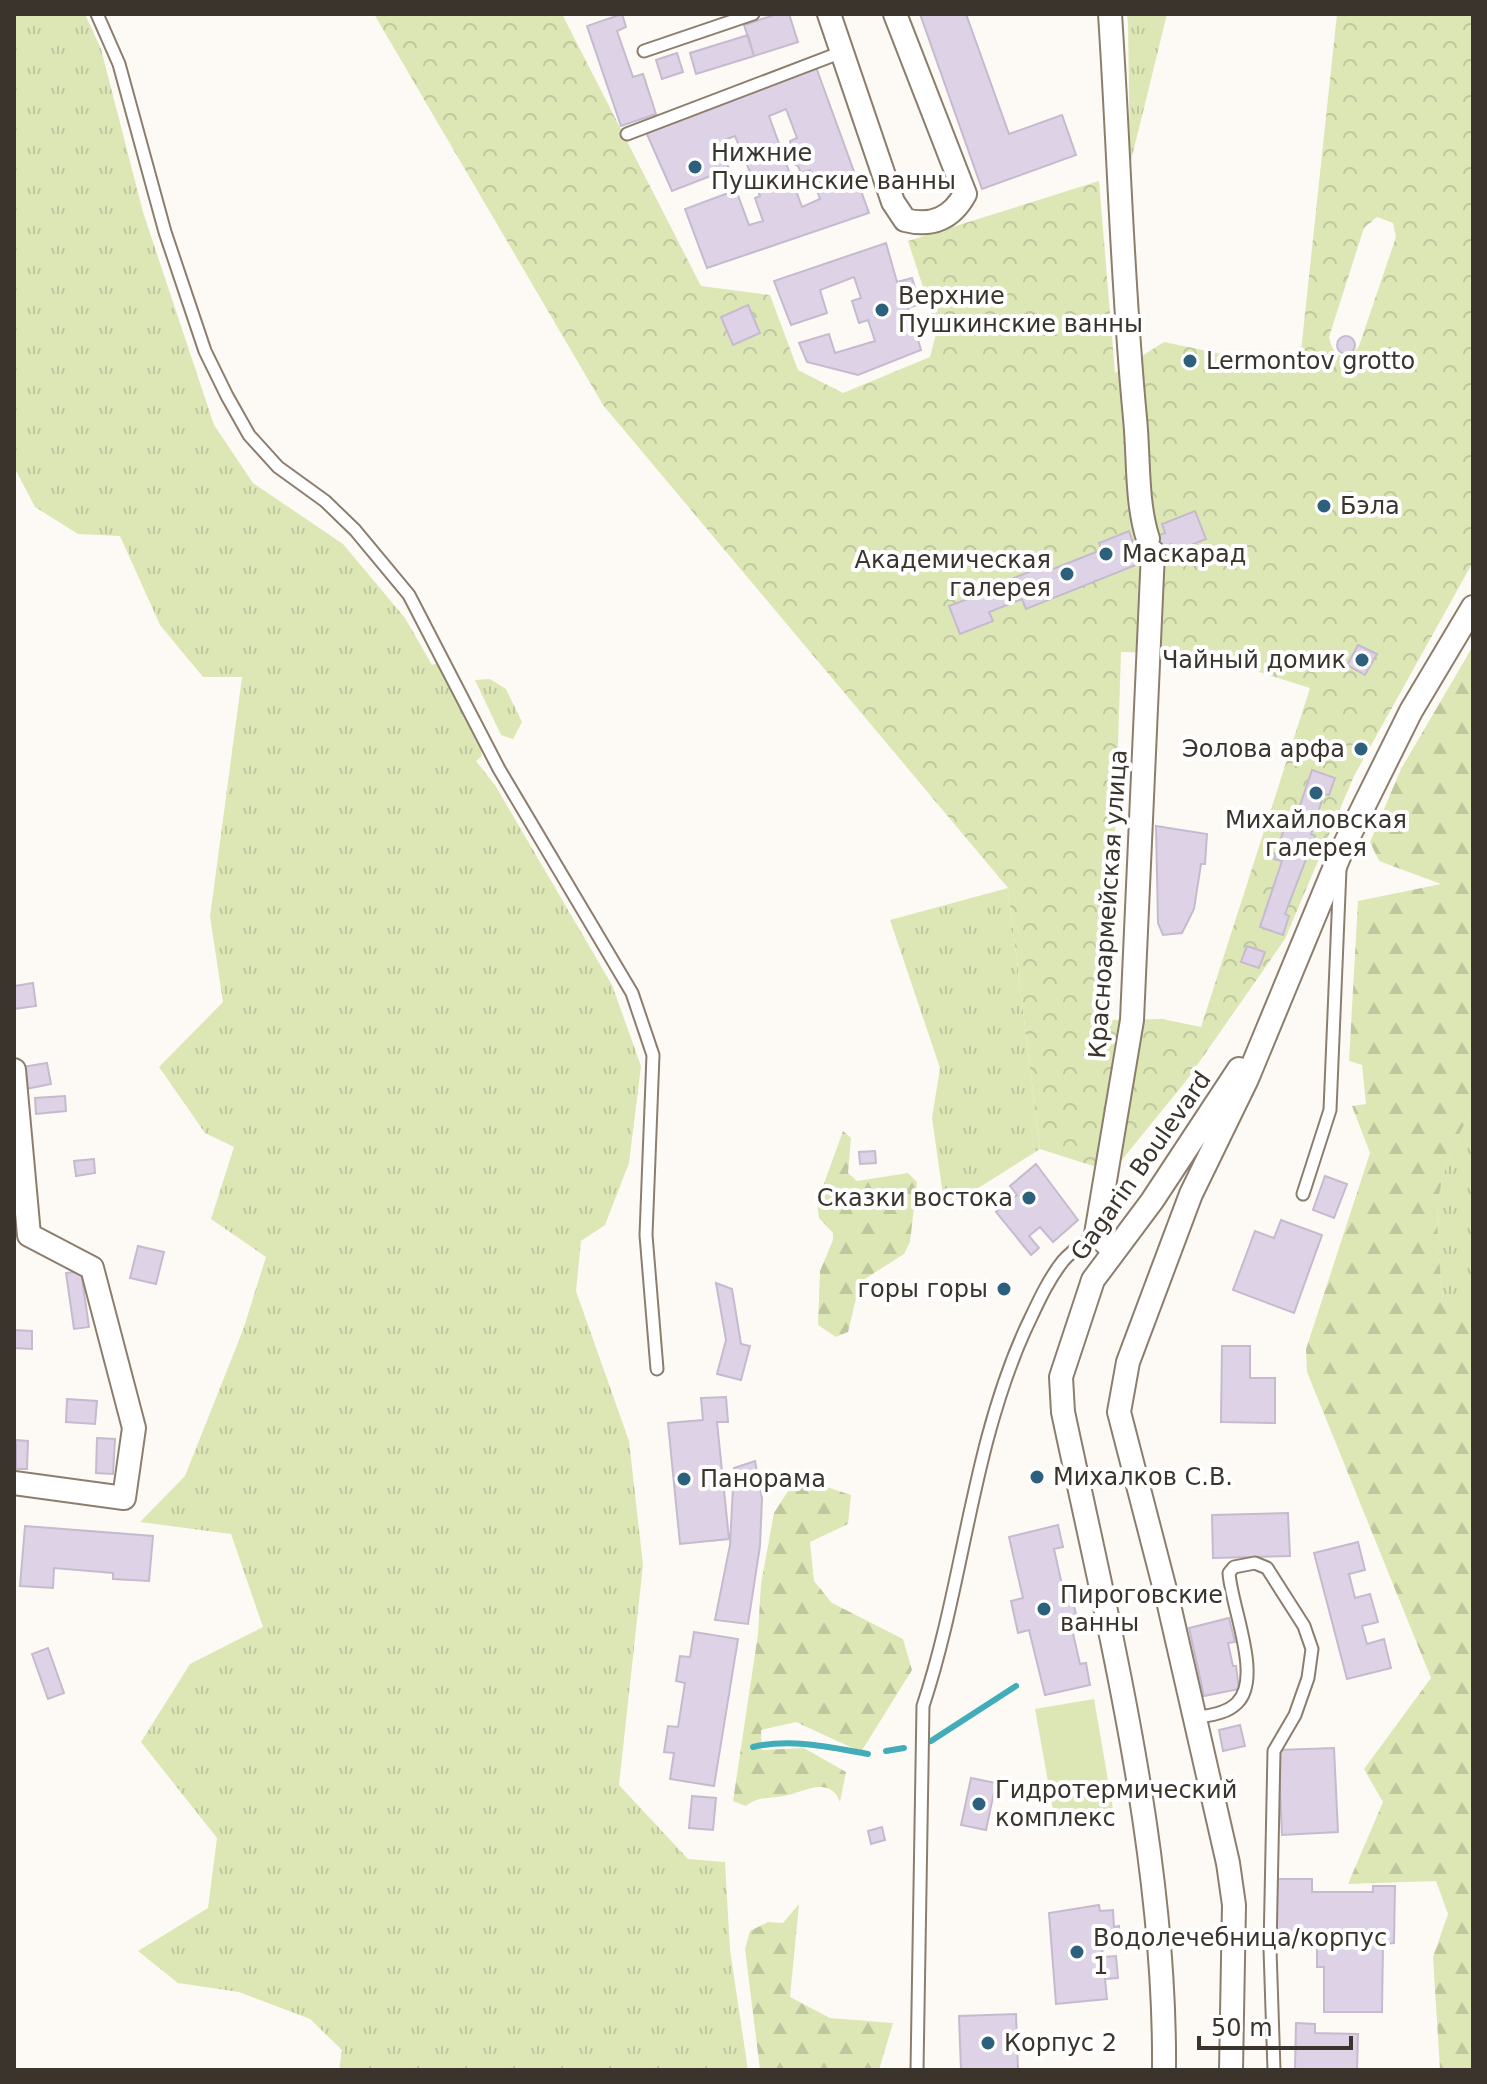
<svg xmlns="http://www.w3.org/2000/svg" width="1487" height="2084" font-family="'DejaVu Sans',sans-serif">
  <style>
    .grass { fill: url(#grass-tufts) }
    .forest { fill: url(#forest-firs) }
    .park { fill: url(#park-crowns); fill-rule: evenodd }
    .garden { fill: #dde7b6 }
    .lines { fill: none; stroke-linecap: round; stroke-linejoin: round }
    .stream { stroke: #42acb9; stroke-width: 6 }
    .building { fill: #ded2e6; stroke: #c6bace; stroke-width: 2; fill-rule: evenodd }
    .service-casing { stroke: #8c7e6d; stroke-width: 15 }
    .minor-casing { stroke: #8c7e6d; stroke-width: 26 }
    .service { stroke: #fff; stroke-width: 11 }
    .minor { stroke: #fff; stroke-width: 22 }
    .poi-dot { fill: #2c607c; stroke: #fff; stroke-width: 3 }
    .labels { text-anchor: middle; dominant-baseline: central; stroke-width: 8; stroke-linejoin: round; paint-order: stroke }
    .poi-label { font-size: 24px; fill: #3a342d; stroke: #fff; text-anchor: start }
    .street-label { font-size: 24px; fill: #3a342d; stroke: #fff }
  </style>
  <defs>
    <pattern id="grass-tufts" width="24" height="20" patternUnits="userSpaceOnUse" patternTransform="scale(2)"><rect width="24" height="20" fill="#dde7b6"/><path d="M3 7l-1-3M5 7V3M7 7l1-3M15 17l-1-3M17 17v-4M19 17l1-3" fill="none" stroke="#bec79d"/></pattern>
    <pattern id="forest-firs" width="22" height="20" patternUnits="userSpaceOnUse" patternTransform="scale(2)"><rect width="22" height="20" fill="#dde7b6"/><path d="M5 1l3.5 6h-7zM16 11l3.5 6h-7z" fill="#bec79d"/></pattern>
    <pattern id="park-crowns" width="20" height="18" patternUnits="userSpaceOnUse" patternTransform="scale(2)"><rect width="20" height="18" fill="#dde7b6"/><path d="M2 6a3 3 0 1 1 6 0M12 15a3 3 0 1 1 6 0" fill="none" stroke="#bec79d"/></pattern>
  </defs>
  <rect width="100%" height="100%" fill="#fdfaf6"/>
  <!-- grass -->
  <path class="grass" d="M14,14H85L101,49L143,212L214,425L253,483L343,544L405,618L432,665L439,663L483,743L481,757L476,761L495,785L612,985L641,1066L629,1163L605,1225L581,1241L576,1291L629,1441L643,1565L619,1785L688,1859L725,1862L730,1950L748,2070H339L342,2050L310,2019L239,1992L178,1983L138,1951L208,1908L217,1838L141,1742L190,1664L263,1627L231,1534L140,1522L185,1476L243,1330L266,1257L211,1219L234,1147L205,1133L159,1067L223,1002L210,917L242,677H203L160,625L120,536L78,534L35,507L14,467Z
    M1127,14H1167L1130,165L1128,24Z
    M490,679L506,689L522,722L513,739L501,735L475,680Z
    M1008,888L1040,1149L945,1209L932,1118L940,1068L890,920Z
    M1473,1109V1295L1443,1302C1436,1217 1427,1186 1473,1109Z"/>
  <!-- forest -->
  <path class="forest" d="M1473,646V1109C1428,1185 1436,1217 1443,1301L1473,1295V2070H1440L1433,1957L1448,1914L1436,1881L1348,1884L1383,1802L1364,1769L1431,1678L1307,1372L1306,1349L1370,1153L1352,1106L1366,1104L1362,1065L1349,1061L1358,901L1441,884L1379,861L1370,842L1401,769Z
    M843,1131L851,1138L848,1173L857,1181L908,1173L917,1182L910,1242L904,1254L860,1282L848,1332L836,1337L818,1325L820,1271L833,1240V1233L819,1218L817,1203Z
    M797,1477L851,1495L848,1524L810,1542L814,1581L832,1603L903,1639L912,1670L861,1752L796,1722L761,1730L762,1750L804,1748L846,1772L840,1802C830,1774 802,1793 783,1796C768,1799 759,1796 746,1806L733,1801L758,1634L761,1584L774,1513Z
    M799,1904L790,1997L830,2018L893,2023L879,2070H760L745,1949L750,1931L768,1922L783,1923Z"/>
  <!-- park -->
  <path class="park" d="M374,14H562L701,286L770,295L798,370L843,393L930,357L937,330L908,241L1099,181L1115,373L1164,342L1299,370L1337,14H1473V562L1354,776L1285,939L1186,1081L1112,1172L1040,1149L1008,888L603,405ZM1377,217L1393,223L1396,237L1359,346L1351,356C1337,359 1332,350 1329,337L1364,228ZM1121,652L1202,654L1310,688L1201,1027L1162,1019L1109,1020Z"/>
  <!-- garden -->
  <path class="garden" d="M1094,1699L1113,1809L1055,1821L1035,1709Z"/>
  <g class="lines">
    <!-- stream -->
    <path class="stream" d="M931,1741L1016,1686
      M753,1747C789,1738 831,1747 868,1754
      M886,1751L904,1748"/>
  </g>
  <!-- building -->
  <path class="building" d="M622,14L626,27L617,31L633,77L643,74L656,114L621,126L587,26Z
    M777,14H789L798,42L754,56L744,25Z
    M920,14H966L1009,134L1062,115L1076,155L982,189Z
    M748,35L754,56L696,74L690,53Z
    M677,53L683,72L662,79L656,60Z
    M816,67L869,213L707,268L685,209L736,190L749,225L763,221L755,198L760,196L735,136L719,142L729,169L672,191L646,132ZM786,109L797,138L790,141L792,149L787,160L798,166L801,173L810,170L820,199L802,207L769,116Z
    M886,243L897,282L912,278L920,304L908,308L921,350L858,375L807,362L799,343L829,334L835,353L875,341L868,320L859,323L852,301L861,298L854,277L820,290L827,313L791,325L774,281Z
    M748,305L760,333L733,345L721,317Z
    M1337 345a9 9 0 1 1 18 0a9 9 0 1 1-18 0Z
    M1195,511L1206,539L1174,552L1171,544L1139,557L1141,563L1026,609L1022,599L989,612L993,621L960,634L949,606L986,592L988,599L1017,587L1014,578L1046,565L1048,571L1096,552L1101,550L1099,543L1129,531L1134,545L1165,533L1162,524Z
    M1358,645L1377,654L1365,675L1347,665Z
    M1312,770L1335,778L1329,795L1324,794L1311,834L1315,836L1285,914L1289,916L1283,935L1260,927L1282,861L1274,859L1285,826L1292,829Z
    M1156,826L1207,834L1205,864H1201L1194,909L1182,933L1163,935L1158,923Z
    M1247,946L1265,952L1259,968L1241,962Z
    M33,983L36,1006L14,1009V986Z
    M47,1063L51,1084L26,1089L22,1067Z
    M65,1096L66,1111L36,1114L35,1098Z
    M875,1151L876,1163L860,1164L859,1152Z
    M94,1159L95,1173L76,1176L74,1161Z
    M1036,1164L1078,1220L1053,1242L1040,1227L1029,1236L1039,1248L1031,1255L996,1212L1017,1195L1010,1186Z
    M1325,1176L1347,1184L1334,1218L1313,1210Z
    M1281,1220L1322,1235L1294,1313L1233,1290L1255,1231L1274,1238Z
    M138,1246L164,1252L156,1284L130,1278Z
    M81,1271L89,1327L74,1329L66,1273Z
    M716,1283L732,1289L741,1344L750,1346L741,1380L717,1374L726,1340Z
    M14,1330L32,1331V1349L14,1348Z
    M1222,1346H1250V1378H1275V1423L1221,1422Z
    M726,1397L728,1422H717L729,1539L680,1544L668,1423L703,1420L701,1398Z
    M67,1399L97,1401L95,1424L66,1422Z
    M97,1438L115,1439L113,1474L96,1473Z
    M16,1440L28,1441L27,1469H16Z
    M755,1461L762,1498L760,1546L748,1624L715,1620L730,1545L734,1468Z
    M1288,1513L1290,1556L1213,1558L1212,1515Z
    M1058,1525L1063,1547L1054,1549L1064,1594L1071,1593L1076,1614L1069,1616L1080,1664L1086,1663L1090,1685L1045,1695L1029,1630L1018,1633L1011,1601L1023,1598L1009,1537Z
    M25,1526L153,1536L149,1581L113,1579V1573L54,1568L53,1588L20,1586Z
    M1358,1542L1365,1570L1349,1574L1355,1598L1370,1594L1378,1622L1362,1626L1367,1644L1384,1639L1391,1668L1347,1679L1314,1553Z
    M1229,1618L1235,1642L1228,1643L1233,1666H1236L1239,1689L1204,1696L1189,1628Z
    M694,1632L738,1639L714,1786L670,1779L674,1753L664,1752L668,1726L678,1727L685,1683L676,1681L680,1656L690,1657Z
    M48,1648L64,1693L48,1699L32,1654Z
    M1240,1725L1245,1746L1223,1751L1219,1730Z
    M1334,1748L1338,1832L1282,1835L1278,1750Z
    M971,1778L996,1783L986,1830L961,1825Z
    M692,1796L716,1798L713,1830L689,1828Z
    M882,1827L885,1840L871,1844L868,1831Z
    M1276,1879H1312V1892H1373V1886H1395L1394,1943L1383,1944L1382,2012H1324V1967H1317V1939H1324V1932H1312V1939H1275Z
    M1099,1905L1100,1911L1113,1910L1114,1927L1119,1926L1121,1946L1102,1948L1103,1957L1116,1956L1118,1978L1105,1979L1107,1999L1056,2004L1049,1913Z
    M1016,2014L1018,2070H961L959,2016Z
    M1296,2023L1315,2024V2033L1358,2034L1357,2070H1295Z"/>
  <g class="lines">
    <defs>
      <path id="service" d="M97,14L119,64L165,232L205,351L227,396L249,435L278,467L325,501L355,530L409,595L499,769L632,993L653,1055L646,1235L657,1369
        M644,51L753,14
        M627,134L842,52
        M1303,1194L1330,1110L1340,869
        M1195,1718C1209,1715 1226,1714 1237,1703C1263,1678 1231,1606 1229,1573L1234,1567L1255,1563L1267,1568L1304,1626L1312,1649L1308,1678L1295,1715L1274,1751L1270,1949L1274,2070
        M917,2070L923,1706C964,1582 971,1450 1025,1330C1036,1307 1047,1281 1063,1261C1072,1250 1086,1242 1096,1234"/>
      <path id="minor" d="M829,14L893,202L905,220C932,227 952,218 965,194L895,14
        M1110,14C1119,149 1122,284 1135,418C1139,458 1136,502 1148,539
        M14,1070L29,1235L92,1268L134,1428L124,1498L14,1483
        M1113,1250L1096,1234L1132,1020L1153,552
        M1164,2070C1166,1853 1108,1624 1063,1412L1061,1377L1093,1280L1152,1201L1239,1069
        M1231,2070L1234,1905L1228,1863L1169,1605L1119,1412L1128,1362L1191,1194L1247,1079L1341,852L1411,711L1473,607"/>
    </defs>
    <!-- service casing -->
    <use href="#service" class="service-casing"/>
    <!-- minor casing -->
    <use href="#minor" class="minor-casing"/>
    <!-- service -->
    <use href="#service" class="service"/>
    <!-- minor -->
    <use href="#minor" class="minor"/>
  </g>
  <!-- markers -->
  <g class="poi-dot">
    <circle cx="695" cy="167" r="8"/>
    <circle cx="882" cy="310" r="8"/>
    <circle cx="1190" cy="361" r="8"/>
    <circle cx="1324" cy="506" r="8"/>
    <circle cx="1106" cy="554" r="8"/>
    <circle cx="1067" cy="574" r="8"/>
    <circle cx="1362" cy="660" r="8"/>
    <circle cx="1361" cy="749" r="8"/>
    <circle cx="1316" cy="793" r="8"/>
    <circle cx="1029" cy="1198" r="8"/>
    <circle cx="1004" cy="1289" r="8"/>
    <circle cx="1037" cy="1477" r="8"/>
    <circle cx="684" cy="1479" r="8"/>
    <circle cx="1044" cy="1609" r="8"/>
    <circle cx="979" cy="1804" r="8"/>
    <circle cx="1077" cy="1952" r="8"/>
    <circle cx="988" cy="2043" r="8"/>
  </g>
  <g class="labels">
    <!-- poi labels -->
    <g class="poi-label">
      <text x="711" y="153">Нижние<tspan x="711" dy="28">Пушкинские ванны</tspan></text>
      <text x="898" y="296">Верхние<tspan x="898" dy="28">Пушкинские ванны</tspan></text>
      <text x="1206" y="361">Lermontov grotto</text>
      <text x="1340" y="506">Бэла</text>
      <text x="1122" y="554">Маскарад</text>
      <text x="1051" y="560" text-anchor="end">Академическая<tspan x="1051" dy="28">галерея</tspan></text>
      <text x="1346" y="660" text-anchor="end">Чайный домик</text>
      <text x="1345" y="749" text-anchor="end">Эолова арфа</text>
      <text x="1316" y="820" text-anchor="middle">Михайловская<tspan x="1316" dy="28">галерея</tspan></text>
      <text x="1013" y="1198" text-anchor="end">Сказки востока</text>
      <text x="988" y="1289" text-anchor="end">горы горы</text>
      <text x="1053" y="1477">Михалков С.В.</text>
      <text x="700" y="1479">Панорама</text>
      <text x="1060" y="1595">Пироговские<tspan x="1060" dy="28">ванны</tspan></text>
      <text x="995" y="1790">Гидротермический<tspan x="995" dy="28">комплекс</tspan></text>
      <text x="1093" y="1938">Водолечебница/корпус<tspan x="1093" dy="28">1</tspan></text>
      <text x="1004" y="2043">Корпус 2</text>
    </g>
    <!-- street labels -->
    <g class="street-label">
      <text transform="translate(1108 904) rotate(-86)">Красноармейская улица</text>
      <text transform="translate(1141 1166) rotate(-55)">Gagarin Boulevard</text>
    </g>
  </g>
  <!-- border -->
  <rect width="1487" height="2084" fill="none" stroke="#3a342d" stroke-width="32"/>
  <!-- scale -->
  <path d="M1199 2036v12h152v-12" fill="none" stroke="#3a342d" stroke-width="4"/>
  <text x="1211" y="2036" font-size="24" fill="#3a342d" stroke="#ffffff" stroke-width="6" paint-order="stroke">50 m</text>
</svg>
